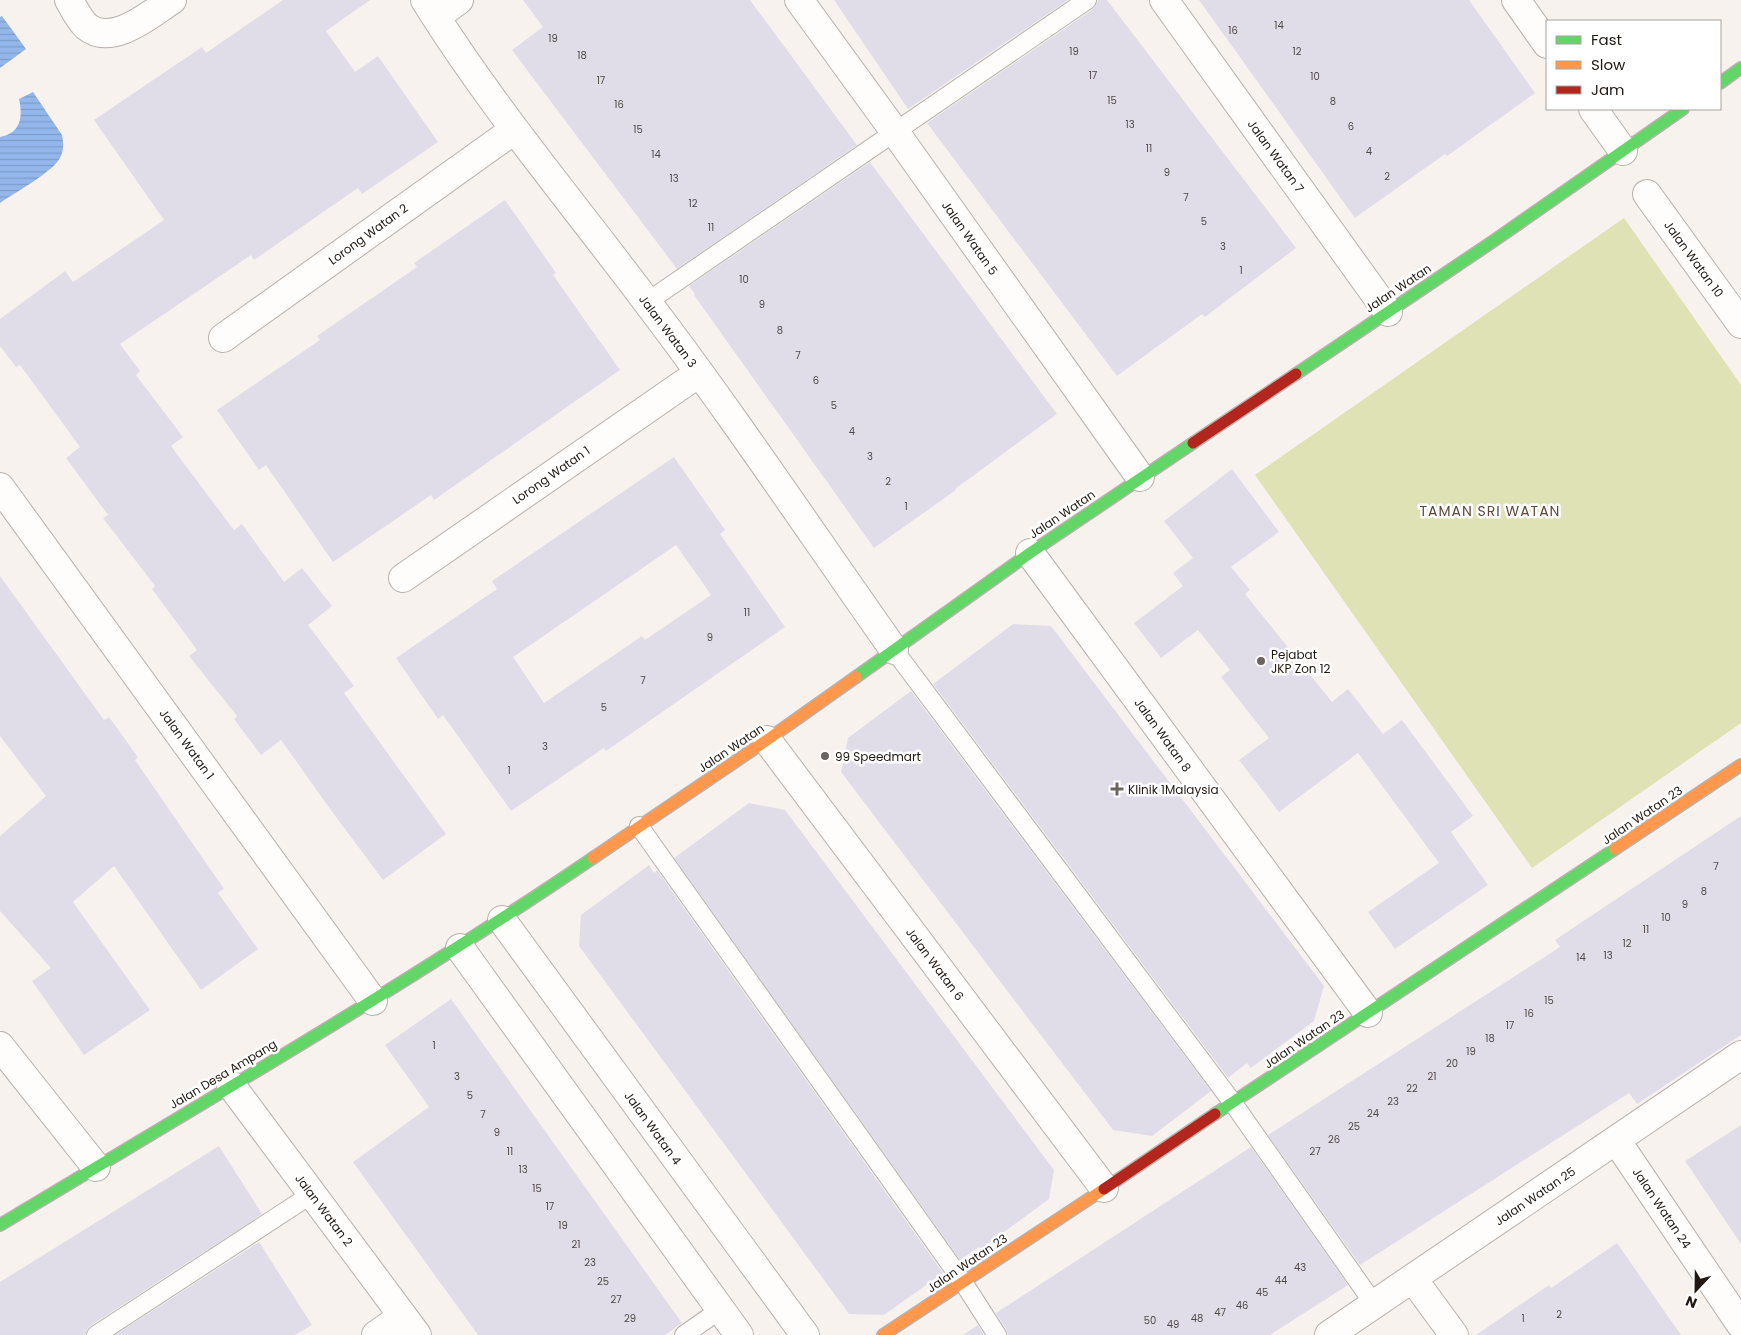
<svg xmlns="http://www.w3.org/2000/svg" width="1741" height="1335" font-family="Poppins,sans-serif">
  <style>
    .green { fill: #dee2b4 }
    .water { fill: url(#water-rules) }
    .building { fill: #e0dde9; fill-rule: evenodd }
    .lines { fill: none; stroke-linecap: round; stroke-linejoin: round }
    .lane-casing { stroke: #b8b1ac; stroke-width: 20 }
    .street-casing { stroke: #b8b1ac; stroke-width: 30 }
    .fast-casing { stroke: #b8b1ac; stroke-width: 14 }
    .slow-casing { stroke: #b8b1ac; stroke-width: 14 }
    .jam-casing { stroke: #b8b1ac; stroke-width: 14 }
    .lane { stroke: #fefdfc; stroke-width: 18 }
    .street { stroke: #fefdfc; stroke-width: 28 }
    .fast { stroke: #63d668; stroke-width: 11 }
    .slow { stroke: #ff974d; stroke-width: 11 }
    .jam { stroke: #b3261e; stroke-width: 11 }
    .poi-dot { fill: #6c645e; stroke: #fff; stroke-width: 2 }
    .labels { text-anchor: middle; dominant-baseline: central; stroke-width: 5; stroke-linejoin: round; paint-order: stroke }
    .number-label { font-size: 10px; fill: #514947 }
    .street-label { font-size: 12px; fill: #211811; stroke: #fff }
    .poi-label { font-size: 12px; fill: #211811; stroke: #fff; text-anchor: start }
    .neighbourhood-label { font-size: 14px; letter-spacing: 1px; fill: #5e4939; stroke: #fff }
  </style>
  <defs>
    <pattern id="water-rules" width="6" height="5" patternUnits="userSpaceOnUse" patternTransform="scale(1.25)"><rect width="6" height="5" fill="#93b6eb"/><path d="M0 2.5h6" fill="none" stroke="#7e9cc8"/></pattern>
  </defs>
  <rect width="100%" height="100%" fill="#f8f2ee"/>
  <!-- green -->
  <path class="green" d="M1624,218L1741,385V723L1532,868L1255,475Z"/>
  <!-- water -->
  <path class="water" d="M2,16L26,49L0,68V17Z
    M33,92L62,135C64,144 64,153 58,161C50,173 13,194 0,203V137C21,133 23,117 19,99Z"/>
  <!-- building -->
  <path class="building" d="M283,0H370L326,31L355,72L378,56L438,142L362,194L358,188L254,260L251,255L120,344L140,371L136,375L183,437L171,446L234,530L242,524L284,582L302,568L332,606L308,625L354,686L344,693L446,834L383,880L333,813L281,740L261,755L234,719L237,716L189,656L197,650L152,589L155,586L103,518L108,515L66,458L80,447L20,365L16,367L0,346V319L65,271L73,282L164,220L94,120L202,47L206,53Z
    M523,0H750L857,145L677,269L512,50L543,27Z
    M834,0H1068L908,109Z
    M1098,0H1107L1296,248L1205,317L1202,314L1117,376L927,123L1093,9Z
    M1199,0H1469L1535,93L1447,156L1445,154L1355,218Z
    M870,162L1057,414L955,489L956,490L874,548L694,295L695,294L689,286Z
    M505,200L556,273L553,275L620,370L434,500L431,495L333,562L266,465L259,470L217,410L320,340L317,336L417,267L414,263Z
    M674,457L725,530L720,534L785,627L606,751L604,748L511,811L443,715L438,719L396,658L497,589L492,581ZM676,545L711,595L645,640L642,636L544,703L513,657Z
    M1232,469L1279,532L1231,567L1250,590L1245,594L1332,702L1348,689L1383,734L1402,720L1473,816L1451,832L1488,885L1395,949L1368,912L1439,863L1358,753L1279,812L1239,760L1269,738L1221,677L1230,670L1198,630L1161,658L1134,623L1183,586L1173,573L1193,558L1164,521Z
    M0,576L104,720L109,717L138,757L135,760L224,889L218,893L258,949L201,990L114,866L73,902L150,1010L84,1055L32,981L51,968L0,911V836L46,796L0,736Z
    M1013,624L1051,626L1324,986L1314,1021L1251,1068L1247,1063L1228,1078L933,684Z
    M911,691L1211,1091L1152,1136L1113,1130L841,772L848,738Z
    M749,803L785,810L1054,1170L1049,1199L981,1249L979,1247L960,1260L674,858Z
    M1741,816V1035L1637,1104L1629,1093L1360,1265L1268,1135L1560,947L1555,940Z
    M649,865L654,873L657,870L943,1273L884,1315L849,1314L579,946L581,915Z
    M451,999L682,1323L665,1335H478L353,1162L429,1107L385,1045Z
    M1741,1125V1244L1685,1161Z
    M219,1146L262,1214L90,1326L87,1330L85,1335H0V1282Z
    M1251,1147L1348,1285L1270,1335H1008L1006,1329L996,1313Z
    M259,1242L312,1325L295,1335H115Z
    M1617,1243L1681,1335H1476L1549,1285L1551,1288Z
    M978,1325L984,1335H963Z"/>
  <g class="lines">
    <defs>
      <path id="lane" d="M647,302L1087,0
        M894,650L1233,1103L1374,1304
        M639,826L963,1282L997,1335
        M96,1335L312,1194
        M684,1335L721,1309"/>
      <path id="street" d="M69,0C74,9 79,19 86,26C112,48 150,14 172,0
        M425,0C491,106 572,202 647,302C733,415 812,534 894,650
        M799,0L895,132L1140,477
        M1164,0L1388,312
        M1516,0L1547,44
        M436,17L459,0
        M1593,109L1623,151
        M1647,194L1741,324
        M223,338L514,130
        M0,487L373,1001
        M1030,553L1368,1013
        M403,578L699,373
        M767,740L1104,1188
        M502,920L805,1335
        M460,948L739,1335
        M0,1046L96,1167
        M231,1085L417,1335
        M1616,1140L1741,1325
        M1413,1279L1454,1335
        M376,1335L403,1316
        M1329,1335L1741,1055"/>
      <path id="fast" d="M1720,83L1741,68
        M1296,374L1495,240L1683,109
        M856,677L1030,553L1193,443
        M1215,1114L1615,849
        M0,1225C199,1105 400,989 593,858"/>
      <path id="slow" d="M1615,849L1741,765
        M593,858L767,740L856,677
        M883,1335L1104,1189"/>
      <path id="jam" d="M1193,443L1296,374
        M1104,1189L1215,1114"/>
    </defs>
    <!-- lane casing -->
    <use href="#lane" class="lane-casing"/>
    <!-- street casing -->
    <use href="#street" class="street-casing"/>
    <!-- fast casing -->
    <use href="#fast" class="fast-casing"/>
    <!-- slow casing -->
    <use href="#slow" class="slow-casing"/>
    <!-- jam casing -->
    <use href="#jam" class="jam-casing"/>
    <!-- lane -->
    <use href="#lane" class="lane"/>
    <!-- street -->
    <use href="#street" class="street"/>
    <!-- fast -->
    <use href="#fast" class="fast"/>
    <!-- slow -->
    <use href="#slow" class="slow"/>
    <!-- jam -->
    <use href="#jam" class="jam"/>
  </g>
  <!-- markers -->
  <g class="poi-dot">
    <circle cx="1261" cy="661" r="5"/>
    <circle cx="825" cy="756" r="5"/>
    <path d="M1114.5 781.5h5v5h5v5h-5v5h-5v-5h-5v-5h5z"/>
  </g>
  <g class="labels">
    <!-- number labels -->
    <g class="number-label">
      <text x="1279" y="25">14</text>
      <text x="1233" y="30">16</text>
      <text x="553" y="38">19</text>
      <text x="1074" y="51">19</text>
      <text x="1297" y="51">12</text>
      <text x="582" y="55">18</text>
      <text x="1093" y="75">17</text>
      <text x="1315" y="76">10</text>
      <text x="601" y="80">17</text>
      <text x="1112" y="100">15</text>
      <text x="1333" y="101">8</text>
      <text x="619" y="104">16</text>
      <text x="1130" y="124">13</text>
      <text x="1351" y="126">6</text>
      <text x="638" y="129">15</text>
      <text x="1149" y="148">11</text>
      <text x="1369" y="151">4</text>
      <text x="656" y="154">14</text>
      <text x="1167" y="172">9</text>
      <text x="1387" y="176">2</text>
      <text x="674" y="178">13</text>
      <text x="1186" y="197">7</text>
      <text x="693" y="203">12</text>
      <text x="1204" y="221">5</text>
      <text x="711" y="227">11</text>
      <text x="1223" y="246">3</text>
      <text x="1241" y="270">1</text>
      <text x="744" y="279">10</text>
      <text x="762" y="304">9</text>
      <text x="780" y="330">8</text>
      <text x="798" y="355">7</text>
      <text x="816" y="380">6</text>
      <text x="834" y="405">5</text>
      <text x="852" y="431">4</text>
      <text x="870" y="456">3</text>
      <text x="888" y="481">2</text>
      <text x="906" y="506">1</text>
      <text x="747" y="612">11</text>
      <text x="710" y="637">9</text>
      <text x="643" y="680">7</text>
      <text x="604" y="707">5</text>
      <text x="545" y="746">3</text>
      <text x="509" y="770">1</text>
      <text x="1716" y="866">7</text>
      <text x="1704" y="891">8</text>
      <text x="1685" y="904">9</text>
      <text x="1666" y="917">10</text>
      <text x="1646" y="929">11</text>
      <text x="1627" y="943">12</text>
      <text x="1608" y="955">13</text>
      <text x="1581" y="957">14</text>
      <text x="1549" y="1000">15</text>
      <text x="1529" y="1013">16</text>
      <text x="1510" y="1025">17</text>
      <text x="1490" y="1038">18</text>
      <text x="434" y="1045">1</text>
      <text x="1471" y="1051">19</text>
      <text x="1452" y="1063">20</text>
      <text x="457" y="1076">3</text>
      <text x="1432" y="1076">21</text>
      <text x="1412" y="1088">22</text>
      <text x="470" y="1095">5</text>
      <text x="1393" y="1101">23</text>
      <text x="1373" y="1113">24</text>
      <text x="483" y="1114">7</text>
      <text x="1354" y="1126">25</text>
      <text x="497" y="1132">9</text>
      <text x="1334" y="1139">26</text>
      <text x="510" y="1151">11</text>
      <text x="1315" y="1151">27</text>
      <text x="523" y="1169">13</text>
      <text x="537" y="1188">15</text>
      <text x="550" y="1206">17</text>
      <text x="563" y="1225">19</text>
      <text x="576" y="1244">21</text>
      <text x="590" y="1262">23</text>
      <text x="1300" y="1267">43</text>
      <text x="1281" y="1280">44</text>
      <text x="603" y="1281">25</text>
      <text x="1262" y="1292">45</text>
      <text x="616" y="1299">27</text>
      <text x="1242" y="1305">46</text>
      <text x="1220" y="1312">47</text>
      <text x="1559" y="1314">2</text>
      <text x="630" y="1318">29</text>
      <text x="1197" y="1318">48</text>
      <text x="1523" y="1318">1</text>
      <text x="1150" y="1320">50</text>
      <text x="1173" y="1324">49</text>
    </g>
    <!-- street labels -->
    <g class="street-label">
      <text transform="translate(1276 156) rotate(54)">Jalan Watan 7</text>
      <text transform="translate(368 234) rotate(-36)">Lorong Watan 2</text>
      <text transform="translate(970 238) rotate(55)">Jalan Watan 5</text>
      <text transform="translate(1694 259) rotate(54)">Jalan Watan 10</text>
      <text transform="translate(1398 288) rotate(-34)">Jalan Watan</text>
      <text transform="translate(668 331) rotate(53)">Jalan Watan 3</text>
      <text transform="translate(551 475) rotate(-35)">Lorong Watan 1</text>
      <text transform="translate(1062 514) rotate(-34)">Jalan Watan</text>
      <text transform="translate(1163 735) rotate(54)">Jalan Watan 8</text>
      <text transform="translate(187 744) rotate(54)">Jalan Watan 1</text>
      <text transform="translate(731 748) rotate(-34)">Jalan Watan</text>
      <text transform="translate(1642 815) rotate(-34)">Jalan Watan 23</text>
      <text transform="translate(935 964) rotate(53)">Jalan Watan 6</text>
      <text transform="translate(1304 1039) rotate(-34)">Jalan Watan 23</text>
      <text transform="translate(223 1074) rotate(-31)">Jalan Desa Ampang</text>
      <text transform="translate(653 1128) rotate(54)">Jalan Watan 4</text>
      <text transform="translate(1535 1196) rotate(-34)">Jalan Watan 25</text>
      <text transform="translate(1662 1208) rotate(56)">Jalan Watan 24</text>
      <text transform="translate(324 1210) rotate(53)">Jalan Watan 2</text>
      <text transform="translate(967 1263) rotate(-34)">Jalan Watan 23</text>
    </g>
    <!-- poi labels -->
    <g class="poi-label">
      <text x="1271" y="654">Pejabat<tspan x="1271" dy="14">JKP Zon 12</tspan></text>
      <text x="835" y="756">99 Speedmart</text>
      <text x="1128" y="789">Klinik 1Malaysia</text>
    </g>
    <!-- neighbourhood labels -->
    <g class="neighbourhood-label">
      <text x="1490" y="511">TAMAN SRI WATAN</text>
    </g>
  </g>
  <!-- legend -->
  <rect x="1546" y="20" width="175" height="90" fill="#ffffff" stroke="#a6a3a0"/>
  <rect x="1556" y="36" width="25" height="8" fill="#63d668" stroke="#a6a3a0"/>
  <text x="1591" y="45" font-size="15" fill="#211811">Fast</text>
  <rect x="1556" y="61" width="25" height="8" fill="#ff974d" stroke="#a6a3a0"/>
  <text x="1591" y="70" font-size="15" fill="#211811">Slow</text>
  <rect x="1556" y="86" width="25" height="8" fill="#b3261e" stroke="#a6a3a0"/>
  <text x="1591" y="95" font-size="15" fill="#211811">Jam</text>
  <!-- north arrow -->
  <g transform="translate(1696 1290) rotate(202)" stroke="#ffffff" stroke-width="4" paint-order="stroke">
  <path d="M0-4L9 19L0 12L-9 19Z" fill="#211811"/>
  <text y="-8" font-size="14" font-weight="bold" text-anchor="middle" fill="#211811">N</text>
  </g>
</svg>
